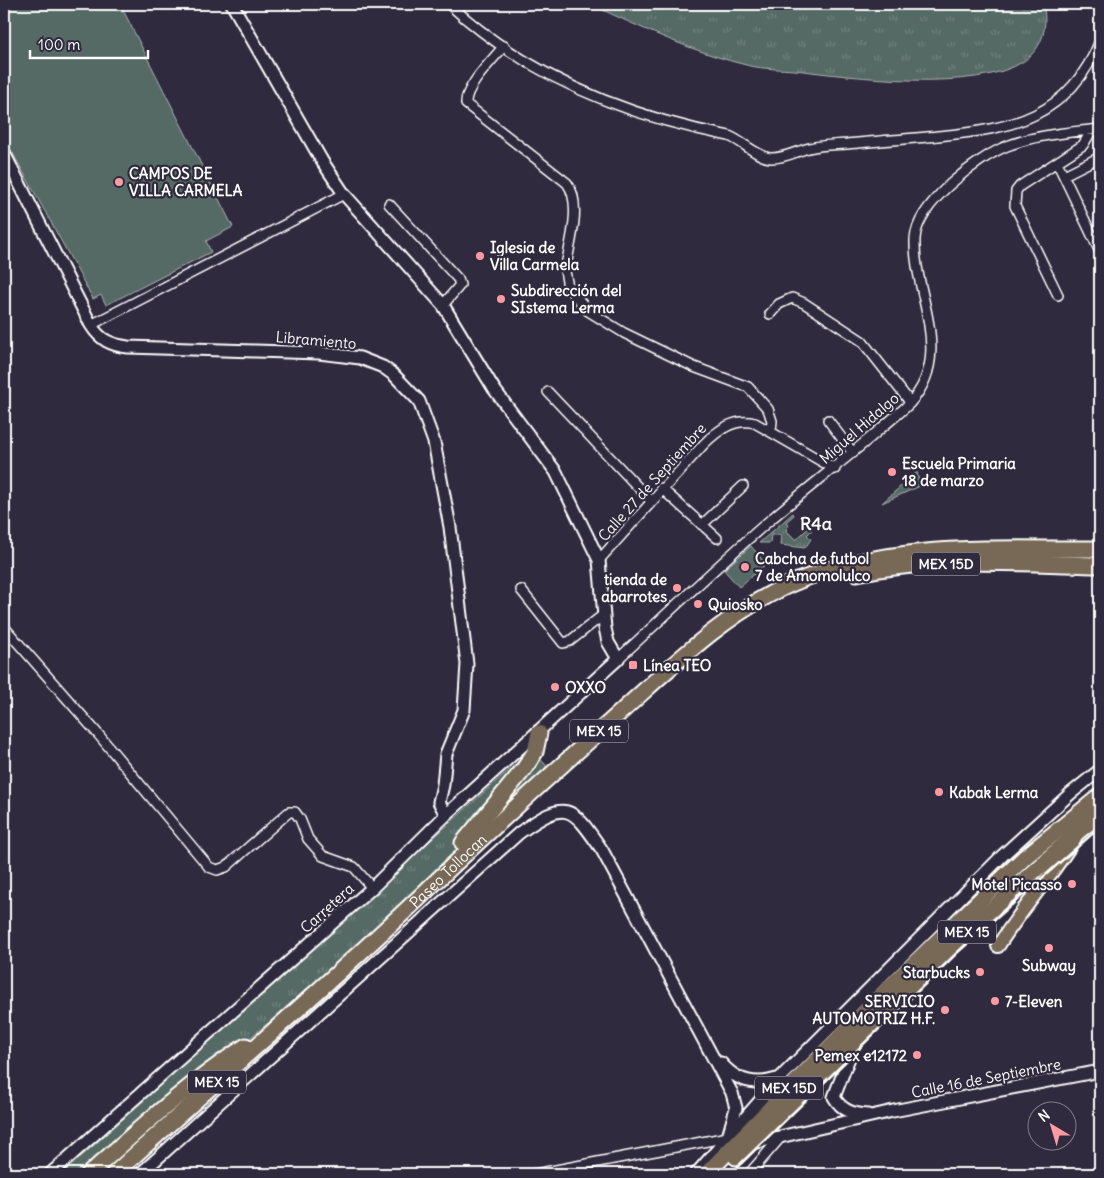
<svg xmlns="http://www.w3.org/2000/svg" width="1104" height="1178" font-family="Delius,sans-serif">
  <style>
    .grass { fill: url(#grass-tufts); stroke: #abb5b2 }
    .pitch { fill: #576b65; stroke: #abb5b2 }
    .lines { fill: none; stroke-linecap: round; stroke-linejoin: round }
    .street-casing { stroke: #fff; stroke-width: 12 }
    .secondary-casing { stroke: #fff; stroke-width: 15 }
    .primary-casing { stroke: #fff; stroke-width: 16 }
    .highway-casing { stroke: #fff; stroke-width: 19 }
    .street { stroke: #2f2a3d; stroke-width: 9 }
    .secondary { stroke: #2f2a3d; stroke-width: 11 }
    .primary { stroke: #776954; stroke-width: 12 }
    .highway { stroke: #776954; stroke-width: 15 }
    .rail { stroke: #fff; stroke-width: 2.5 }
    .poi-dot { fill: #ff9aa2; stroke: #2f2a3d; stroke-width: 2 }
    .labels { text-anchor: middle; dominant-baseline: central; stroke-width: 4.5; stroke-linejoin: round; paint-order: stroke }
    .shield { fill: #2f2a3d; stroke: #c1bfc5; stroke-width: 1 }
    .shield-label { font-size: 14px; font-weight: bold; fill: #fff }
    .poi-label { font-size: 15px; font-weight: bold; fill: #fff; stroke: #2f2a3d; text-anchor: start }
    .street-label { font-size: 15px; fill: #fff; stroke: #2f2a3d }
    .quarter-label { font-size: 18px; font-weight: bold; fill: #fff; stroke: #2f2a3d }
  </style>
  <defs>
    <pattern id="grass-tufts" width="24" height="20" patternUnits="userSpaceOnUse" patternTransform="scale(1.25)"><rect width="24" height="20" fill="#576b65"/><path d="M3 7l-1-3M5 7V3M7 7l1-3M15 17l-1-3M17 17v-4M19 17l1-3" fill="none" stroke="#70817c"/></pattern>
  </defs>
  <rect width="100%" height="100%" fill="#2f2a3d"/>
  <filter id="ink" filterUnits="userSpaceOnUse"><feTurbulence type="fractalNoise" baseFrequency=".02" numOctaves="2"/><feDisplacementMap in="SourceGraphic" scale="10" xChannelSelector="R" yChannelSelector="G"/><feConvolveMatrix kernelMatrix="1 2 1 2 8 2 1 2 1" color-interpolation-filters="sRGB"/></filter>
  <g filter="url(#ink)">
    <!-- grass -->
    <path class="grass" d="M590,4H1043C1048,25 1044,47 1024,61C977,93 851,77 795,70C780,69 764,69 750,66C695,53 641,28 590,4Z
      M917,472L920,486L882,503Z
      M793,513L794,515L786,522L789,525L786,530L796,540L809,527L812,530L807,535L811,539L805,548L780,545L781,535H771L770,543H759Z
      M524,756L538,757L546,765L545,774L434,881L268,1023L85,1174H62Z"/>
    <!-- pitch -->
    <path class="pitch" d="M4,4H120L233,227L206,241L211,252L106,305L101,295L93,299L4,137Z
      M751,546L766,564L739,587L724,570Z"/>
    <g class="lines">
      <defs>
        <path id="street" d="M449,4C526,75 626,116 729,136C742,141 758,158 772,158C785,158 797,151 809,148C821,145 834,145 847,144C877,141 908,139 938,136C1013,129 1069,117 1100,41
          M504,46C493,59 464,88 466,104L567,183C583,204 569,246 565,271L568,287L588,311L624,333L694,367L748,387L768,409L772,421L771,431
          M1057,162L1100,252
          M1064,175L1100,157
          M389,204L458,279L460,285L443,305
          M1058,295L1015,206L1016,191L1020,186L1083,145L1092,130
          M770,314L779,304L792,298L804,303L862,341L910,402
          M91,325L344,194
          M548,392L651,501
          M828,420L853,453
          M661,488L717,538
          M702,525L743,486
          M599,560L704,444C718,430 734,418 755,423L835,469
          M521,590L563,643L570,641L603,615
          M4,627L98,734L209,867L217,870L226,867L289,812H295L300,819L308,839L323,856L354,867L372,888
          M618,659C668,613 718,565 770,520C805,490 842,462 877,432C888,422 900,413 910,403C955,354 913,293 915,239C917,204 977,158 1007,146C1036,135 1069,132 1100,129
          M535,1174L728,1137
          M749,1174L780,1138"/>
        <path id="secondary" d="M4,153L91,325C100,340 111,345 128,347L319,353L360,358L383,367L394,375L419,401L434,442L450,527L467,664L464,710L446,754L443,785L439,802L446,815
          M854,1045L834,1097C842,1111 853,1114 868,1115
          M721,1063C736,1081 755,1086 777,1079
          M749,1144L893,1111L1100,1071
          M50,1174L372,888L446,815L618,659L608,642L605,628L599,560L556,472L494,389L443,305L344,194L322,161L232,4
          M140,1174L519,833C567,799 571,805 602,850L732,1093L736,1108L728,1137
          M696,1174L779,1079L1003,855L1070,794L1100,770"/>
        <path id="primary" d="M998,946C1022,908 1052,876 1075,838"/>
        <g id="highway">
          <path d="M857,573C936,557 1020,563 1100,565"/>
          <path d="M463,843L524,769L535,752L539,733"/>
          <path d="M736,1157L962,936L1081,829L1100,814"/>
          <path d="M89,1174C139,1129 189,1083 246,1046"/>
          <path id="s1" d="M114,1174C216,1081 321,991 421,896C487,832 555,771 623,710C675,663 728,611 793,583C890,541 998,550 1100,549"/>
          <path d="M706,1174L874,1002L1025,857L1100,796"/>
        </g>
      </defs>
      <!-- street casing -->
      <use href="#street" class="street-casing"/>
      <!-- secondary casing -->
      <use href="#secondary" class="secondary-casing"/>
      <!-- primary casing -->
      <use href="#primary" class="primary-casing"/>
      <!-- highway casing -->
      <use href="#highway" class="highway-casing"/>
      <!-- street -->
      <use href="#street" class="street"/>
      <!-- secondary -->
      <use href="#secondary" class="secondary"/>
      <!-- primary -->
      <use href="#primary" class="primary"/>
      <!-- highway -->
      <use href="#highway" class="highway"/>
      <!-- rail -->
      <path class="rail" d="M730,1174L957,953L1100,827"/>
    </g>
  </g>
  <!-- markers -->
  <g class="poi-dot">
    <circle cx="119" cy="182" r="5"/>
    <circle cx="480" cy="256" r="5"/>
    <circle cx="501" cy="299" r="5"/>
    <circle cx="892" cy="472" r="5"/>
    <circle cx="745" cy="567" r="5"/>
    <circle cx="677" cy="588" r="5"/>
    <circle cx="698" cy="604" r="5"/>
    <rect x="628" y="660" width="10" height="10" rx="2.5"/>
    <circle cx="555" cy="687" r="5"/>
    <circle cx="939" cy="792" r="5"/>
    <circle cx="1072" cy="884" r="5"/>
    <circle cx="1049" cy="948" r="5"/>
    <circle cx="980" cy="972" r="5"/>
    <circle cx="995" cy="1001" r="5"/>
    <circle cx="945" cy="1010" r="5"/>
    <circle cx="917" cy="1055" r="5"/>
  </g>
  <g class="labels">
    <!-- shield labels -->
    <g class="shield">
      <rect x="912" y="552.5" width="68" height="23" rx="4"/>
      <rect x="570" y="719.5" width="58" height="23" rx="4"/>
      <rect x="938" y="920.5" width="58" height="23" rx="4"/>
      <rect x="188" y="1070.5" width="58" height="23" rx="4"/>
      <rect x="755" y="1076.5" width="68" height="23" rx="4"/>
    </g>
    <g class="shield-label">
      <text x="946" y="564">MEX 15D</text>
      <text x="599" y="731">MEX 15</text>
      <text x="967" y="932">MEX 15</text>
      <text x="217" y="1082">MEX 15</text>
      <text x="789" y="1088">MEX 15D</text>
    </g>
    <!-- poi labels -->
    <g class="poi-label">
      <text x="129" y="173">CAMPOS DE<tspan x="129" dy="17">VILLA CARMELA</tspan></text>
      <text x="490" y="247">Iglesia de<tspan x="490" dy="17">Villa Carmela</tspan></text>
      <text x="511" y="290">Subdirección del<tspan x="511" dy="17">SIstema Lerma</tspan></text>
      <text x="902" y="463">Escuela Primaria<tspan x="902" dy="17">18 de marzo</tspan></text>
      <text x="755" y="558">Cabcha de futbol<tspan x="755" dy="17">7 de Amomolulco</tspan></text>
      <text x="667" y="579" text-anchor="end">tienda de<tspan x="667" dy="17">abarrotes</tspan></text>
      <text x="708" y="604">Quiosko</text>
      <text x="643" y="665">Línea TEO</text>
      <text x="565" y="687">OXXO</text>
      <text x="949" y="792">Kabak Lerma</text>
      <text x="1062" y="884" text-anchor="end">Motel Picasso</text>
      <text x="1049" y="965" text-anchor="middle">Subway</text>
      <text x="970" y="972" text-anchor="end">Starbucks</text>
      <text x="935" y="1001" text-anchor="end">SERVICIO<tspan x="935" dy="17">AUTOMOTRIZ H.F.</tspan></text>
      <text x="1005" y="1001">7-Eleven</text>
      <text x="907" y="1055" text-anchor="end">Pemex e12172</text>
    </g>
    <!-- street labels -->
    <g class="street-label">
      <text transform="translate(316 340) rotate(5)">Libramiento</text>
      <text transform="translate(859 428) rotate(-41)">Miguel Hidalgo</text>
      <text transform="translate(652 482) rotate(-48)">Calle 27 de Septiembre</text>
      <text stroke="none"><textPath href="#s1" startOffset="451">Paseo Tollocan</textPath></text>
      <text transform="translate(327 908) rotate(-42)">Carretera</text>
      <text transform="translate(986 1078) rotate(-11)">Calle 16 de Septiembre</text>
    </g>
    <!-- quarter labels -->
    <g class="quarter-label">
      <text x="816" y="523">R4a</text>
    </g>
  </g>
  <!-- margin -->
  <rect width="1104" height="1178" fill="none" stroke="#2f2a3d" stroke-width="20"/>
  <rect x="10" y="10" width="1084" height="1158" fill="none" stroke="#fff" stroke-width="2" filter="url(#ink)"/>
  <!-- north arrow -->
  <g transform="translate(1052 1126) rotate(322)"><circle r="24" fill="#2f2a3d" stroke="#827f8b"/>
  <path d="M0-4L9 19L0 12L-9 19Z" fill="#ff9aa2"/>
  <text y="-8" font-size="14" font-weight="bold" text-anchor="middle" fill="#ffffff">N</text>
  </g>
  <!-- scale -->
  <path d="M30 50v8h118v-8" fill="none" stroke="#ffffff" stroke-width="2.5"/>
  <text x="38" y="50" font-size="15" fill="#ffffff" stroke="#2f2a3d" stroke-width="4" paint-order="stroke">100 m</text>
</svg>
